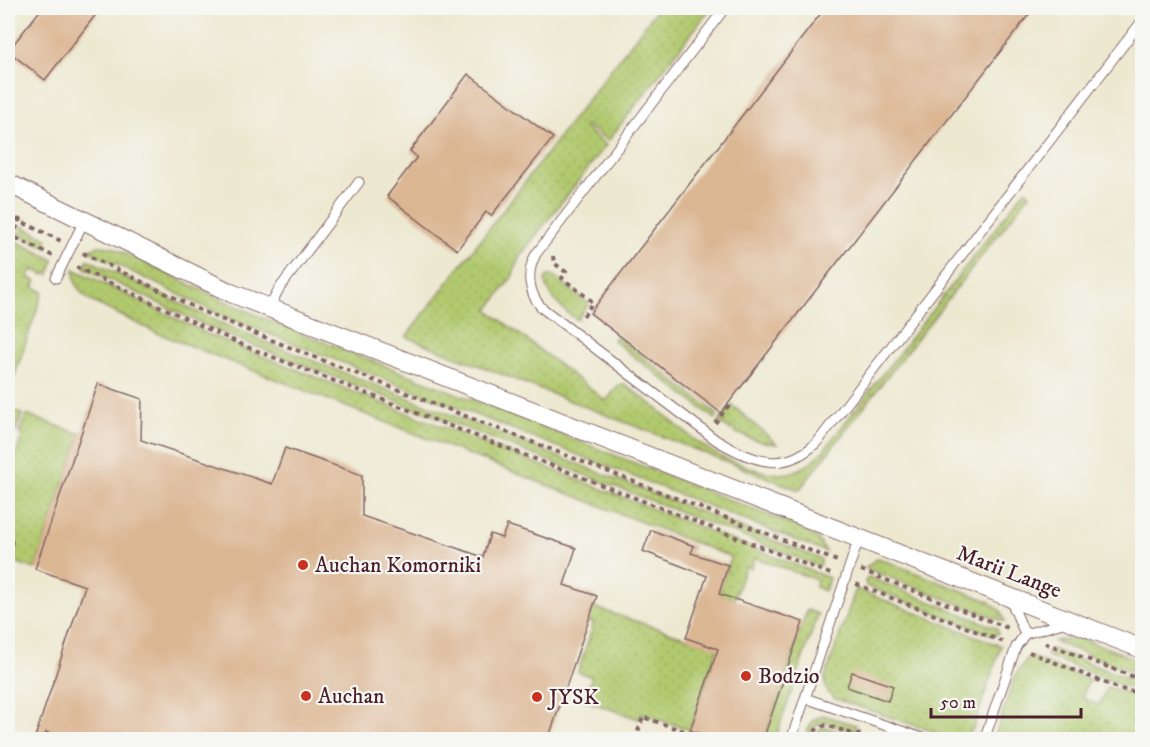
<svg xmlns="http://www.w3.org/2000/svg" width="1150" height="747" font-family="'IM FELL DW Pica',serif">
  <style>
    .grass { fill: url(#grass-dots); stroke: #7e744c; stroke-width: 1.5 }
    .building { fill: #dbb693 }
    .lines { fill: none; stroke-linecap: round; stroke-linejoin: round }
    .lane-casing { stroke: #836565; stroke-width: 11 }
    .street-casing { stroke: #836565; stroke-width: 20 }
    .path { stroke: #836565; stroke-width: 4; stroke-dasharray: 4.5 4.5; stroke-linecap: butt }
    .lane { stroke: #fff; stroke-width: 9 }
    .street { stroke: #fff; stroke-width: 18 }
    .poi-dot { fill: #c8321e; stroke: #f6f6f2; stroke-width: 2 }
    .labels { text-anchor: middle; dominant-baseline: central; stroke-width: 4.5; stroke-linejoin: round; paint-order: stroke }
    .poi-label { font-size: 22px; fill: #4a1f2b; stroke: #f6f6f2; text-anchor: start }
    .street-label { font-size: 22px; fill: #4a1f2b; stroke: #f6f6f2 }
  </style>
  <defs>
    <pattern id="grass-dots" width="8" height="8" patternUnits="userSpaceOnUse" patternTransform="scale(1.5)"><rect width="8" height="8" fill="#b1c96e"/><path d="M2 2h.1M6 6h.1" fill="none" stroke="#9aac5f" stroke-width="1.8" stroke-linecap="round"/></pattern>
  </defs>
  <rect width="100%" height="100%" fill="#f6f6f2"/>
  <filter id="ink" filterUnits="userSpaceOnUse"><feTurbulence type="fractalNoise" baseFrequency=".0167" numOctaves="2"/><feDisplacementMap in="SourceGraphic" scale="12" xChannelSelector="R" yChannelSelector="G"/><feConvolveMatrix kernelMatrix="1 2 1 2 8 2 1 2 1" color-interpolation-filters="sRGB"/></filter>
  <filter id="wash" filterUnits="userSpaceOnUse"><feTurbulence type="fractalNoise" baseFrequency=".008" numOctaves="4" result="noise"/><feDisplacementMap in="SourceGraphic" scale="24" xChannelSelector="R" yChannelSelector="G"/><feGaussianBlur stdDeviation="1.35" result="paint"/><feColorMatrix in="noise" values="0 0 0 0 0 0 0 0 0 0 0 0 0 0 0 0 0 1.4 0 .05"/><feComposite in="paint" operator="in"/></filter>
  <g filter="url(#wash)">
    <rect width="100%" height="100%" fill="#ede8d0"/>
    <!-- grass -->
    <path class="grass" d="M658,8H711L608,141L586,125L584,127L606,145L520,256L512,277L488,310L606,401L618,386L624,385C654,402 678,430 708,449C720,457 733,461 746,466C779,479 800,477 824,450L1025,190L1030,194L799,490L406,337Z
      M22,226L47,238L48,248L18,234Z
      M16,241L54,260L49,275L45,273L44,275L33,269L28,277L36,281L33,287L43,292L8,395V299Z
      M99,246L112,247L227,302L273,322L799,527L817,538L826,552L221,315L87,250Z
      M87,260H89L219,322L265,342L821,559V564L818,566L260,348L213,329L85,268Z
      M74,269L210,335L257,354L829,578L825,591L816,587L817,580L755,558L751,568L745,567L690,730L642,714L639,719L584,700L592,677L578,672L594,623L589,621L593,607L702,643L731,557L157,333L91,301C79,292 74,285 74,269Z
      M548,276H554L589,304L577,320C563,310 547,296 545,279Z
      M616,336L718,415L715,419L613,340Z
      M732,405L777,444L758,441L734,432L735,430L732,428L730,430L719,422Z
      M8,409L22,414L16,431L8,429Z
      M26,415L81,434L35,569L9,560L15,543L8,526V467L11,468L23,434L19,433Z
      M878,558L988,601L1000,610L1005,622L865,568Z
      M869,577L997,628L998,633L994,636L866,586L865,581Z
      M856,589L1001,646L973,729C967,737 961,739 952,738L836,699C827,694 824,688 825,677Z
      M807,610L818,614L777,734L771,733L769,739L763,740Z
      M1080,638L1142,661V676L1053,641Z
      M1052,649L1142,684V690L1123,686L1047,656L1046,652Z
      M1029,656L1089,680L1082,698L1099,705L1107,687L1142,697V727L1132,739H994L1015,676Z
      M823,715L856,725L854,731L824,722L814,727L808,739H804L812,721Z
      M823,728H828L860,739H815L819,730Z"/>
    <g id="blocks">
      <!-- building -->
      <path class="building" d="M42,8H101L45,80L8,51Z
        M825,8H1034L721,413L590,313Z
        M468,74L553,138L491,216L486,212L457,250L387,196L417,157L410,151Z
        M98,384L142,399L141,440L272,484L285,448L362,475V516L483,557L490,534L502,538L507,525L576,548L564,585L597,596L548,740H34L85,586L35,569Z
        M651,530L694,546L691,553L728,565L719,594L803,622L763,740H718L690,730L718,649L686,638L707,576L643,551Z
        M852,672L893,686L888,701L847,687Z"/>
    </g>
  </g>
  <g filter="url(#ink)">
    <use href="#blocks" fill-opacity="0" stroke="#836565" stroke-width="1.5"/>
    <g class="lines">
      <defs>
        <path id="lane" d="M725,8L536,254C526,272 528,293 542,308L716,440C753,462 786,475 819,440L1142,21
          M56,278L84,221
          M269,308L279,289L359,182
          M1008,599L1013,606L1025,634
          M805,698L928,740
          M791,740L859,538
          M984,740L1016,647L1025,634L1063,623
          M1139,740L1142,737"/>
        <path id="street" d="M8,183L231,293L1142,649"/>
      </defs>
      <!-- lane casing -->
      <use href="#lane" class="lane-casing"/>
      <!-- street casing -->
      <use href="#street" class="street-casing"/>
      <!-- path -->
      <path class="path" d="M8,215L61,241
        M8,234L53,256
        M83,253L204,312L286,346L837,561
        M553,256L554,263L566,272L562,278L593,302L581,320
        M76,267L247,347L833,575
        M8,283L15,231L21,218
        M715,423L730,404
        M8,531L12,543L8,561
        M861,570L1008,628
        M856,584L1006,643
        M1045,643L1142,680
        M1029,652L1120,689L1142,693
        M45,733L63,740
        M635,740L643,717L710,740
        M811,740L816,730L826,725L853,734H861"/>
      <!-- lane -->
      <use href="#lane" class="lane"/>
      <!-- street -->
      <use href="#street" class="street"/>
    </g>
  </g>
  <!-- markers -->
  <g class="poi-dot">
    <circle cx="303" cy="565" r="6"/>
    <circle cx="746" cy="676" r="6"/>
    <circle cx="306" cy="696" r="6"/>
    <circle cx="537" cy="697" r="6"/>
  </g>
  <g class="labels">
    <!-- poi labels -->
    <g class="poi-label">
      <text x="315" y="565">Auchan Komorniki</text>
      <text x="758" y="676">Bodzio</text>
      <text x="318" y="696">Auchan</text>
      <text x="549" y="697">JYSK</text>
    </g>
    <!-- street labels -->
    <g class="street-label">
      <text transform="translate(1009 572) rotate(21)">Marii Lange</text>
    </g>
  </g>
  <!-- margin -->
  <rect width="1150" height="747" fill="none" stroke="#f6f6f2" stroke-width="30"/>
  <!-- scale -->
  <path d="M931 708v9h150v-9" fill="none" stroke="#4a1f2b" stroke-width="3"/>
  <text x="940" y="708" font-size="18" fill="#4a1f2b" stroke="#f6f6f2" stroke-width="4.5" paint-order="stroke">50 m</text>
</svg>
